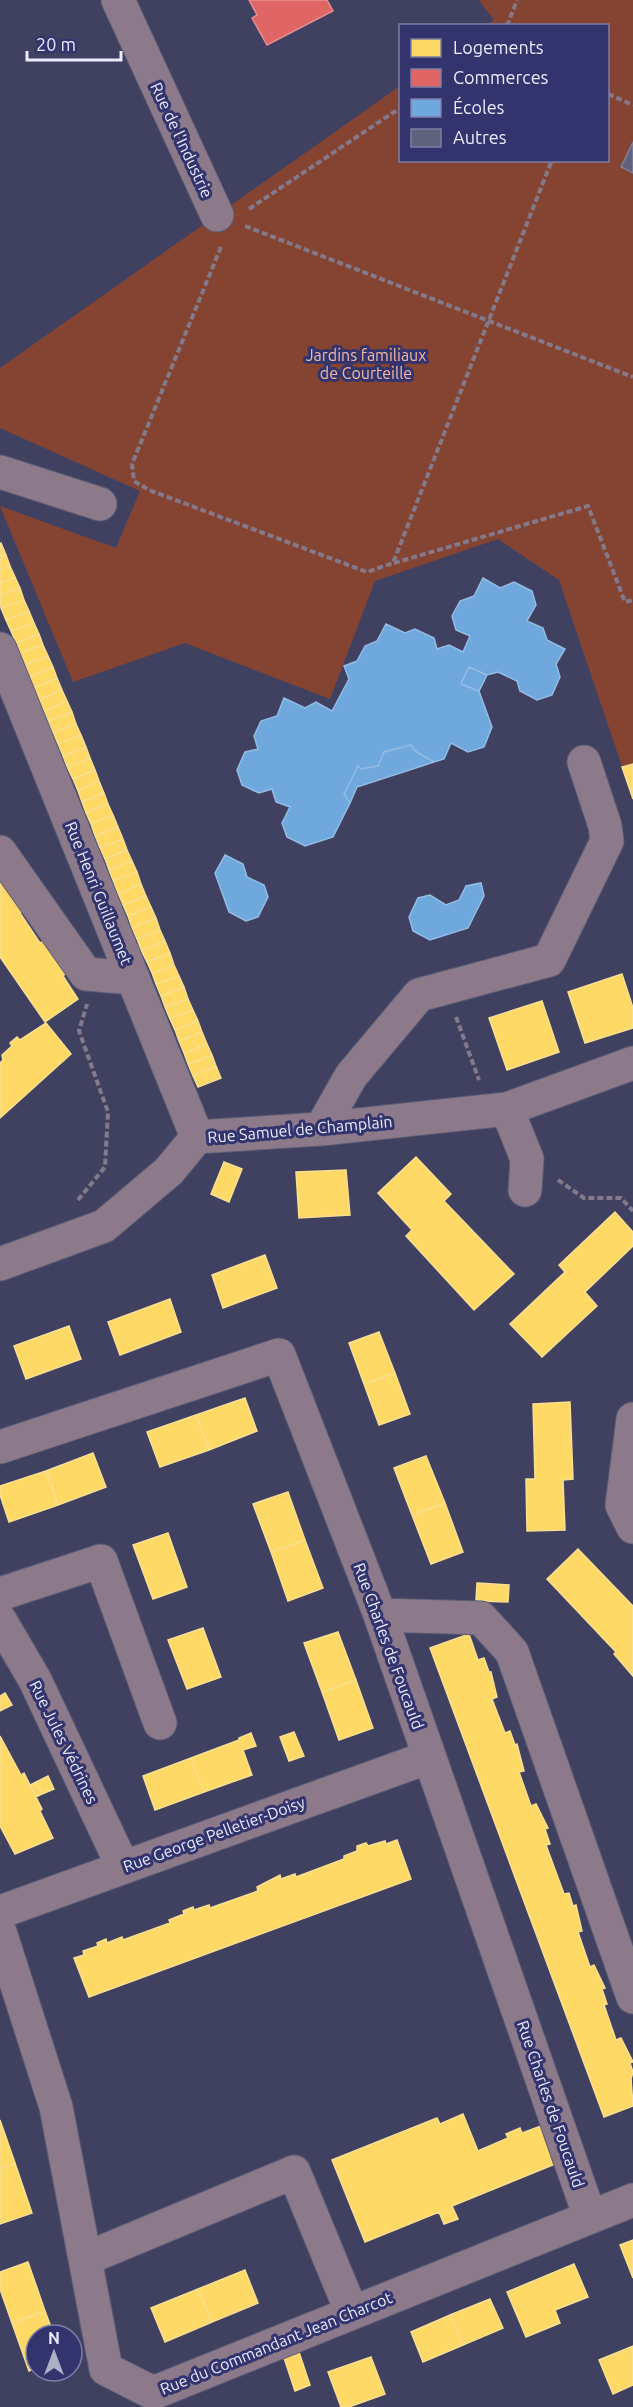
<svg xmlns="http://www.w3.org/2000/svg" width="633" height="2407" font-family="Ubuntu,sans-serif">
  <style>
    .green { fill: #854432 }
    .homes { fill: #ffd966; stroke: #f8df92; stroke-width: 1.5 }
    .shops { fill: #e06666; stroke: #e38e92; stroke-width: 1.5 }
    .schools { fill: #6fa8dc; stroke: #94bce5; stroke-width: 1.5 }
    .building { fill: #60627c; stroke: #7e7f9b; stroke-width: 1.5 }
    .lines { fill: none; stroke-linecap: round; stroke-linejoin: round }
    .minor-casing { stroke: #5a5c74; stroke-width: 35 }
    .path { stroke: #84798b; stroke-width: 4; stroke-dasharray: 6 3; stroke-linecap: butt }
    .minor { stroke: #8c7a8b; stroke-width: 33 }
    .labels { text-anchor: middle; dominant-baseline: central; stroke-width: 6; stroke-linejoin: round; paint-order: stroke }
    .street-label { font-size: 16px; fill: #e9ecfa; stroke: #33346e }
    .park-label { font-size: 16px; fill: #f1b8a5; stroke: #33346e }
  </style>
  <rect width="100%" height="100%" fill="#404161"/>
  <!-- green -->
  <path class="green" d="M479,0H633V799L559,580L498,539L375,581L330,699L185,643L73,682L0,506L116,548L140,491L0,428V368L400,86V160H608V26L487,25L494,20Z"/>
  <!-- homes -->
  <path class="homes" d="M1,543L6,555L0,557V544Z
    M6,555L10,566L0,570V557Z
    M10,566L15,577L0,583V570Z
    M15,577L20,588L0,595V583Z
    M20,588L24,600L1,608L0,595Z
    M24,600L29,611L6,620L1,608Z
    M29,611L34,623L11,631L6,620Z
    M34,623L39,634L16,643L11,631Z
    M39,634L43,645L20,653L16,643Z
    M43,645L48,656L25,665L20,653Z
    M48,656L53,667L30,677L25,665Z
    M53,667L57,678L34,688L30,677Z
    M57,678L62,690L39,700L34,688Z
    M62,690L67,701L44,711L39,700Z
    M67,701L72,712L48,721L44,711Z
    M72,712L76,724L53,733L48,721Z
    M76,724L81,735L58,744L53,733Z
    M81,735L86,747L63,756L58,744Z
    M86,747L90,758L67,767L63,756Z
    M90,758L95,770L73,779L67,767Z
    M633,764V799L622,767Z
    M95,770L99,781L78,791L73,779Z
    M99,781L104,793L82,802L78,791Z
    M104,793L108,804L86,813L82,802Z
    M108,804L113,815L91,824L86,813Z
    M113,815L118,827L95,836L91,824Z
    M118,827L123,839L100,848L95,836Z
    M123,839L127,850L105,859L100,848Z
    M127,850L132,861L109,870L105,859Z
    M132,861L137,872L113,881L109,870Z
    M137,872L141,884L118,894L113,881Z
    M0,878L23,911L20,913L40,943L43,941L58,962L65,974L63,976L78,999L45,1022L0,957Z
    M141,884L146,896L123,905L118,894Z
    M146,896L151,907L128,916L123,905Z
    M151,907L156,918L132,928L128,916Z
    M156,918L160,930L137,939L132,928Z
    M160,930L165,941L141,950L137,939Z
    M165,941L170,953L147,962L141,950Z
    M170,953L174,965L152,973L147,962Z
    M174,965L179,976L156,984L152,973Z
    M622,974L633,1008V1028L585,1043L568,992Z
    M179,976L184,987L161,996L156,984Z
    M184,987L188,999L165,1007L161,996Z
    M188,999L193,1010L170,1019L165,1007Z
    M542,1001L559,1052L507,1070L489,1018Z
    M193,1010L198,1021L175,1030L170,1019Z
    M198,1021L202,1032L179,1041L175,1030Z
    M46,1023L71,1054L0,1118V1063L3,1060L2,1055L12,1046L10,1043L17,1037L20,1040Z
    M202,1032L207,1044L184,1053L179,1041Z
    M207,1044L212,1055L188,1064L184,1053Z
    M212,1055L216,1066L193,1076L188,1064Z
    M216,1066L221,1078L198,1087L193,1076Z
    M416,1157L451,1194L444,1201L514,1274L474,1310L406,1236L412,1230L378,1193Z
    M224,1162L242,1169L229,1202L211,1194Z
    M346,1170L350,1215L299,1218L296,1172Z
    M615,1212L633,1232V1246L585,1292L597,1306L542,1357L510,1324L565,1272L559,1265Z
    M265,1255L277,1288L223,1308L212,1275Z
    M170,1299L181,1332L120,1355L108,1322Z
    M69,1326L81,1359L26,1379L14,1346Z
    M379,1332L395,1373L364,1384L349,1343Z
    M395,1373L410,1414L379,1425L364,1384Z
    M245,1398L257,1431L209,1450L196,1415Z
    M570,1402L573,1479L563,1480L565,1530L527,1531L526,1479H535L533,1404Z
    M196,1415L209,1450L160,1467L147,1432Z
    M93,1453L106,1487L58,1505L46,1471Z
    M426,1456L445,1503L412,1515L394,1468Z
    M46,1471L58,1505L9,1522L0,1495V1486Z
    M288,1492L305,1540L271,1552L253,1504Z
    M445,1503L463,1552L431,1564L412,1515Z
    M168,1533L187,1587L153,1599L133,1545Z
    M305,1540L323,1588L288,1601L271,1552Z
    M578,1549L633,1606V1676L614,1654L616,1652L547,1579Z
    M477,1583L509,1585L508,1602L476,1601Z
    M203,1628L221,1677L187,1689L168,1640Z
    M338,1632L356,1680L322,1692L304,1643Z
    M469,1634L478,1660L484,1658L489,1672H491L497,1697L492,1699L505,1733L510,1731L515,1745L517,1744L524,1771L519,1772L531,1806L536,1804L548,1828L545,1829L550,1844L546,1845L564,1894L569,1893L573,1906L576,1905L582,1931L578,1932L590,1967L594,1965L605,1988L602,1989L607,2004L604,2005L616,2040L621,2038L633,2062L630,2063L633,2072L631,2079L633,2106L604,2117L430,1648Z
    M356,1680L373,1728L339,1740L322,1692Z
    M5,1693L12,1705L0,1711V1696Z
    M294,1732L304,1756L289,1761L280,1737Z
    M251,1733L256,1746L243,1750L252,1775L204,1792L191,1758L239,1740V1738Z
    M0,1736L21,1775L24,1773L42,1809L40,1811L53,1838L15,1854L0,1826Z
    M191,1758L204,1792L155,1810L143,1776Z
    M48,1776L54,1789L42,1794L36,1782Z
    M36,1782L42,1794L36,1797L30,1785Z
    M397,1840L411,1879L89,1997L74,1958L84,1955L83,1951L98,1946L97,1943L106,1939L107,1943L122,1937L123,1940L170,1923L169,1920L184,1914L183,1911L193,1907L194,1910L209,1905L210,1908L258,1891L257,1887L280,1875L281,1879L295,1874L296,1877L344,1859V1856L357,1851V1846L366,1843L368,1846L385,1841L386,1844Z
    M463,2114L478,2151L508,2138L506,2134L520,2128L522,2133L541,2126L555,2164L452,2206L458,2219L444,2224L439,2212L365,2242L332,2160L437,2118L440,2124Z
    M0,2120L15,2163L0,2169Z
    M15,2163L32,2213L0,2224V2169Z
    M633,2240V2278L620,2245Z
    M28,2262L45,2311L12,2323L0,2289V2272Z
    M574,2264L588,2297L555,2310L560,2323L526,2337L507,2292Z
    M245,2270L258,2303L212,2322L198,2289Z
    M198,2289L212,2322L165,2342L151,2308Z
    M490,2299L503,2328L463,2345L450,2315Z
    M45,2311L54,2335H36V2368L29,2371L12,2323Z
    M450,2315L463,2345L423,2362L411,2332Z
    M633,2346V2385L613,2394L599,2360Z
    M299,2352L310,2385L295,2391L284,2358Z
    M371,2357L385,2394L349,2407H341L328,2372Z"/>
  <!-- shops -->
  <path class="shops" d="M249,0H327L333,11L267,45L252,18L257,15Z"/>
  <!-- schools -->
  <path class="schools" d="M483,578L500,588L514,582L532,591L536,605L527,621L543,628L547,640L565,649L556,664L560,677L552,695L537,700L520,691L517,681L498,672L487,675L469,667L461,684L479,691L492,727L484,747L468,752L451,743L444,759L434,762L415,751L411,745L384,752L378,766L361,769L358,766L344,794L350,803L333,837L305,846L287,837L282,823L290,807L276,802L272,789L259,793L242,785L237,770L245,752L258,749L254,736L261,721L277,716L284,698L305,708L316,702L332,711L349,679L344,666L357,661L365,646L377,641L386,624L405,633L415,629L434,638L437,649L449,645L463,652L470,636L456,630L452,616L460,601L474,596Z
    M469,667L487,675L479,691L461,684Z
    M411,745L415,751L434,762L357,787L350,803L344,794L358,766L361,769L378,766L384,752Z
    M225,855L243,864L247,877L264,885L268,897L258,917L246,921L229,912L215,873Z
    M481,883L484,896L468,928L430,940L413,931L409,917L418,898L430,895L446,905L459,900L466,886Z"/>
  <!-- building -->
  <path class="building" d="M633,142V173L621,167Z"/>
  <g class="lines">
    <defs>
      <path id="minor" d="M118,0L217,215
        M0,472L100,504
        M0,649L197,1137
        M0,852L86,974L133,978
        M507,1109L527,1159L525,1190
        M321,1129L351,1076L419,995L549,960L607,841L605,826L584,762
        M0,1264L104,1226L169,1171L197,1137L321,1129L507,1109L633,1063
        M633,1419L622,1505L633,1527
        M0,1447L279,1355L380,1615L590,2217
        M0,1594L101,1561L160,1723
        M380,1615L481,1618L512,1652L633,1997
        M0,1620L35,1680L123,1867
        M0,1912L429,1757
        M0,1932L56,2107L106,2369L153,2393L633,2200
        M85,2259L294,2172L352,2313"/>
    </defs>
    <!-- minor casing -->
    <use href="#minor" class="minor-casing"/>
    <!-- path -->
    <path class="path" d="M507,26L517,0
      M608,94L633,105
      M249,209L400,108
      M245,226L633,377
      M221,247L132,464L134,481L149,490L367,572L393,563L552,160
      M394,563L588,506L625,602L633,600
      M456,1017L479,1080
      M558,1180L584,1198H621L633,1211
      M78,1200L105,1167L108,1112L79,1031L87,1004"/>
    <!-- minor -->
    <use href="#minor" class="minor"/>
  </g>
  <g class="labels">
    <!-- street labels -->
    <g class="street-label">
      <text transform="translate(182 140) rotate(65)">Rue de l'Industrie</text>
      <text transform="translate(99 893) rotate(68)">Rue Henri Guillaumet</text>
      <text transform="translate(300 1129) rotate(-5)">Rue Samuel de Champlain</text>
      <text transform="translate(389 1646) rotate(70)">Rue Charles de Foucauld</text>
      <text transform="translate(64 1742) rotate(64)">Rue Jules Védrines</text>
      <text transform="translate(214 1834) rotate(-20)">Rue George Pelletier-Doisy</text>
      <text transform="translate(551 2104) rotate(71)">Rue Charles de Foucauld</text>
      <text transform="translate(276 2343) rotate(-22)">Rue du Commandant Jean Charcot</text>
    </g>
    <!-- park labels -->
    <g class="park-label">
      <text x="366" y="355">Jardins familiaux<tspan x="366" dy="18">de Courteille</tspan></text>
    </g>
  </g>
  <!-- legend -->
  <rect x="399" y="24" width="210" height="138" fill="#33346e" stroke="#7c7ea6" stroke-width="1.5"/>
  <rect x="411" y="39" width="30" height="18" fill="#ffd966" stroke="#7c7ea6" stroke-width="1.5"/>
  <text x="453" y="54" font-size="18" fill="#e9ecfa">Logements</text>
  <rect x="411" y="69" width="30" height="18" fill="#e06666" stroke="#7c7ea6" stroke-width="1.5"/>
  <text x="453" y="84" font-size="18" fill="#e9ecfa">Commerces</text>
  <rect x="411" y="99" width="30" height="18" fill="#6fa8dc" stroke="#7c7ea6" stroke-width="1.5"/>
  <text x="453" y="114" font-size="18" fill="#e9ecfa">Écoles</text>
  <rect x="411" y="129" width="30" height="18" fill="#60627c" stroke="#7c7ea6" stroke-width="1.5"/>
  <text x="453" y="144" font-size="18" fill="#e9ecfa">Autres</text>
  <!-- north arrow -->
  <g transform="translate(54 2353)"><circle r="28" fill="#33346e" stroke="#7c7ea6" stroke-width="1.5"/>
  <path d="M0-4.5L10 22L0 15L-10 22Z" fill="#aeb0c4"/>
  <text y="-9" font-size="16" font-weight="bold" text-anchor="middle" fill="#e9ecfa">N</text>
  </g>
  <!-- scale -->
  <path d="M27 51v9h94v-9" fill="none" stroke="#e9ecfa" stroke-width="3"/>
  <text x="36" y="51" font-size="18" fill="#e9ecfa" stroke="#33346e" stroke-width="4.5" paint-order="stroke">20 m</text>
</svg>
